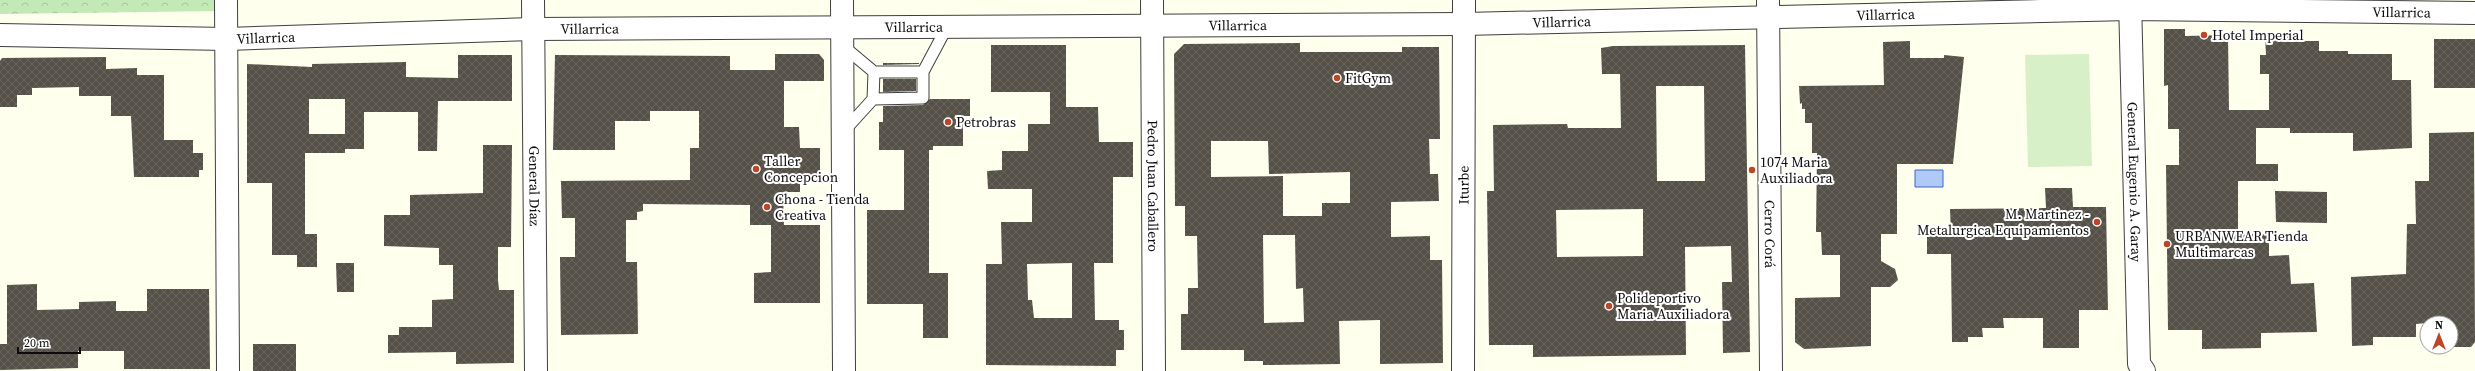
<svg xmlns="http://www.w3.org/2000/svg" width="2475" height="371" font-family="'Source Serif 4',serif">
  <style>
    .park { fill: url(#park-crowns) }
    .pitch { fill: #d7f0c8 }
    .water { fill: #b1c9f6; stroke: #3769cd }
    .building { fill: url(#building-cross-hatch); fill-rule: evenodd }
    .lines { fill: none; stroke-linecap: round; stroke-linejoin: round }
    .service-casing { stroke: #3f3f3f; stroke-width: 13 }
    .minor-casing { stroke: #3f3f3f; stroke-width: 24 }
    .tertiary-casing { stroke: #3f3f3f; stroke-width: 24 }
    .service { stroke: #fff; stroke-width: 11 }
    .minor { stroke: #fff; stroke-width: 22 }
    .tertiary { stroke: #fff; stroke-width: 22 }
    .poi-dot { fill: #bc4625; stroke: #fff; stroke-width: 1.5 }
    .labels { text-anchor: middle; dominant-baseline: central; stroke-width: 4; stroke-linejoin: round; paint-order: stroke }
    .street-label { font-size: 14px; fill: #0c0c0c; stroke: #fff }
    .poi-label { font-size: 14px; fill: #0c0c0c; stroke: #fff; text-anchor: start }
  </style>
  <defs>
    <pattern id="park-crowns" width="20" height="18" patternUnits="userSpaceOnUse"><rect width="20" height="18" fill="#c3e9b6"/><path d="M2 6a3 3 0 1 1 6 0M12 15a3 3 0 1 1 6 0" fill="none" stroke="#a6c79b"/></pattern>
    <pattern id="building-cross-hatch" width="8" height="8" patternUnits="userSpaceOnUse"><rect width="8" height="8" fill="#555149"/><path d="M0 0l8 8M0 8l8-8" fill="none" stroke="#68655f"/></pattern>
  </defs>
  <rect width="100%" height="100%" fill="#feffec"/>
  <!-- park -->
  <path class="park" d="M0,0H218V11L0,14Z"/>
  <!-- pitch -->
  <path class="pitch" d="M2089,54L2092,166L2028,167L2025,55Z"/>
  <!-- water -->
  <path class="water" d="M1915,170H1943V187H1915Z"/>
  <!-- building -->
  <path class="building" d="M2164,29H2185V36L2228,35L2229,110H2269V74H2260V55H2266L2265,36H2290V41H2319V51H2348V54H2392V80H2411L2412,148L2353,151V133H2290V128H2256V164H2278V181H2238V234H2269V256L2289,255L2291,284L2314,283L2317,332L2261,333V348L2202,349V330H2168L2166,165H2179V129H2168V85L2164,86Z
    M2434,39H2475V88H2434Z
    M1910,41V58H1944V55L1964,57L1953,164H1897V234H1881V261L1895,269L1898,280L1890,287H1871V346L1804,349L1795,342V298L1840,297V255H1822L1821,232H1816L1817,153H1812V123H1805V109H1802V103L1800,104L1799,86L1884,85L1883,42Z
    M1300,43V52H1402V47H1439L1440,139H1429L1430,174H1438L1439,201L1391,202V237L1430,236V260H1442L1443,363L1380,364V320L1339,321L1340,364L1263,365V361H1244V350H1181V314H1188V288H1198L1197,236H1185V206H1175L1174,54L1184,44ZM1211,141H1268L1269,174L1350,172V203H1322V216H1283V176L1211,177ZM1263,235H1295L1296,289L1303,288L1304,322L1264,323Z
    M991,45H1066V107H1098L1099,142H1133V177H1113V263H1094L1095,320H1119V330H1124V350H1116V366L986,365V264H1002L1001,222H1032V189H988L987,171L1002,170V151H1028V124H1050V92H991ZM1072,263V318H1034L1032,300H1028L1027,264Z
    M1745,45L1750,352L1723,353L1722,282H1732L1731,246L1685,247L1686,355L1533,357V345H1489L1487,191H1494L1493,125L1567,124L1568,128H1621L1620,74H1602L1601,48L1613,46ZM1656,86H1704L1705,181H1657ZM1643,209V256L1557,257L1556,210Z
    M775,54H819L824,60V81H784V127H799L800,148H820V177H800V192H783L784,225H750V205L643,204V211L637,212V220H626V262H637L638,334L561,335L560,257H575V218H562L561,181L690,180V148H699V111H650V121H615V150H553L555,55L730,56V70H775Z
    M458,55H512V101H438L437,151H418V112H364V149H345V99H309V134H345V153H305V234H317V267H297V255H272V183H247V64L312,67V64L406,62V77L458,78Z
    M106,57V69L137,68V75H164V140H193V153H203V170H199V177H134L131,116H111V96H79V87L32,88V95H17V107H0V61L2,58Z
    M883,63H919V64L883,65Z
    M883,79H916V91L883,92Z
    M930,99H970V116H963V146H933V150H929V273H948V338H923V304H867V210H904V150H879V122H883V106L923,105Z
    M2474,132L2475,342L2471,347H2448H2451V323H2427L2416,324V337H2373V345L2352,346L2351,277L2406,274L2407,224H2416L2415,181H2429V133Z
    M483,145H512L511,247H498V280L499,290H514V363L456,364V352L388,353V335H399V327H432V300L453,299V265H439V248L384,246V215H410V195L483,193Z
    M2045,188H2072L2073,207H2106L2108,310H2079V348H2043V318H2003L2004,328H1982L1983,337H1968V342H1952L1951,254H1927V234H1951L1950,209L2046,208Z
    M2275,191L2327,192V223L2276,222Z
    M771,225H820V303H754V273L771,272Z
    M336,263H354V292H337Z
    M37,284V310L79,309V302L116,301V311H147V289H209L210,369H124V351H78V368L0,370V344H7V285Z
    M253,344H296V371H253Z"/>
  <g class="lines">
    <defs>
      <path id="service" d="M843,46L874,72L873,99L844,131
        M874,72H923
        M873,99L923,98V72L947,27"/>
      <g id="minor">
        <path d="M226,0L228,371"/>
        <path id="s1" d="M533,0L536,371"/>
        <path d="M842,0L844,371"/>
        <path id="s2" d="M1152,0L1154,371"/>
        <path id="s3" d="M2130,0L2139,364L2144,371"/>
        <path id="s4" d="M0,35L227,39L533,29L1464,24L2130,9L2475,13"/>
        <path id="s5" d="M1463,371L1464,0"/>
      </g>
      <g id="tertiary">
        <path id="s6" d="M1768,0L1771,371"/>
      </g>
    </defs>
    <!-- service casing -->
    <use href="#service" class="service-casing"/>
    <!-- minor casing -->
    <use href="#minor" class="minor-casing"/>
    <!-- tertiary casing -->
    <use href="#tertiary" class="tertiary-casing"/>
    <!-- service -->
    <use href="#service" class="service"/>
    <!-- minor -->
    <use href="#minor" class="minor"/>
    <!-- tertiary -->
    <use href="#tertiary" class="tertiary"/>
  </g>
  <!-- markers -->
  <g class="poi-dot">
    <circle cx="2204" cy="35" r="4"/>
    <circle cx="1337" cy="78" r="4"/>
    <circle cx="948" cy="122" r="4"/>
    <circle cx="756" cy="169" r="4"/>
    <circle cx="1752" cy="170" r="4"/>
    <circle cx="767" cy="207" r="4"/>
    <circle cx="2097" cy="222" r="4"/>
    <circle cx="2167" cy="244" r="4"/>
    <circle cx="1609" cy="306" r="4"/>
  </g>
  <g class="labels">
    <!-- street labels -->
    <g class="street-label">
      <text stroke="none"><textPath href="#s4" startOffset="2402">Villarrica</textPath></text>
      <text stroke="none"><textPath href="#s4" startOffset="1886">Villarrica</textPath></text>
      <text stroke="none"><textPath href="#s4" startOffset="1562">Villarrica</textPath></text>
      <text stroke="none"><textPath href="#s4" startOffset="1238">Villarrica</textPath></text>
      <text stroke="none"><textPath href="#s4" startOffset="914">Villarrica</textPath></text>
      <text stroke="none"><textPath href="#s4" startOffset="590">Villarrica</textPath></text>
      <text stroke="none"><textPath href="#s4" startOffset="266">Villarrica</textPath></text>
      <text stroke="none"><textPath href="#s3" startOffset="182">General Eugenio A. Garay</textPath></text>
      <text stroke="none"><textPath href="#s1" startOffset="186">General Díaz</textPath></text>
      <text stroke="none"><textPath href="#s2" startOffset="186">Pedro Juan Caballero</textPath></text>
      <text stroke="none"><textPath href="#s5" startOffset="186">Iturbe</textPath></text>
      <text stroke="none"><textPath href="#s6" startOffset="234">Cerro Corá</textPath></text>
    </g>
    <!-- poi labels -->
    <g class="poi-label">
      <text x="2212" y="35">Hotel Imperial</text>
      <text x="1345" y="78">FitGym</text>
      <text x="956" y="122">Petrobras</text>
      <text x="764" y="161">Taller<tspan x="764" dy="16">Concepcion</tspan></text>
      <text x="1760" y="162">1074 Maria<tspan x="1760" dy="16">Auxiliadora</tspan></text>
      <text x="775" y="199">Chona - Tienda<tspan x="775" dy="16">Creativa</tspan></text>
      <text x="2089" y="214" text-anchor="end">M. Martinez -<tspan x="2089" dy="16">Metalurgica Equipamientos</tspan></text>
      <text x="2175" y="236">URBANWEAR Tienda<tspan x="2175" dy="16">Multimarcas</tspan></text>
      <text x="1617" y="298">Polideportivo<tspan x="1617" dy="16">Maria Auxiliadora</tspan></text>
    </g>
  </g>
  <!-- north arrow -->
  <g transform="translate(2439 335)"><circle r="19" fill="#ffffff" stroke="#9e9e9e"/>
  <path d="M0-3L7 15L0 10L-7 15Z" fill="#bc4625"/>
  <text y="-6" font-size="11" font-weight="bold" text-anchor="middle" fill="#0c0c0c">N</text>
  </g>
  <!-- scale -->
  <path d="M18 347v6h62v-6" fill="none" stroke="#0c0c0c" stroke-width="2"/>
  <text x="24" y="347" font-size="12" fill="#0c0c0c" stroke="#ffffff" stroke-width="3" paint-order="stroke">20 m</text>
</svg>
